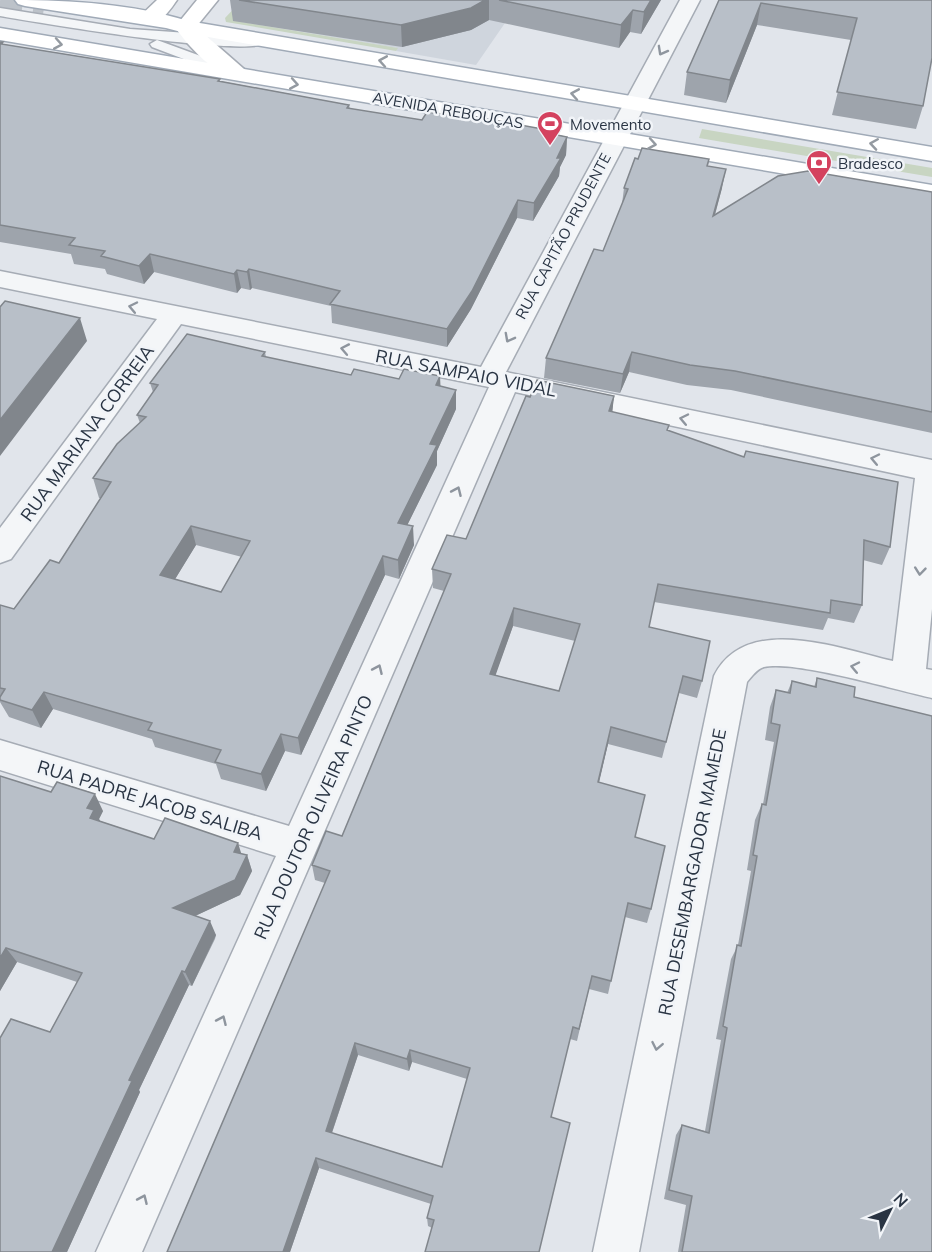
<svg xmlns="http://www.w3.org/2000/svg" width="932" height="1252" font-family="Mulish,sans-serif">
  <style>
    .built { fill: #cfd5dd }
    .green { fill: #c8d5c2 }
    .lines { fill: none; stroke-linecap: round; stroke-linejoin: round }
    .primary-tunnel { stroke: #bcc2c9; stroke-width: 23; stroke-dasharray: 23 11; stroke-linecap: butt }
    .lane-casing { stroke: #a6acb5; stroke-width: 3 }
    .street-casing { stroke: #a6acb5; stroke-width: 3 }
    .secondary-casing { stroke: #a6acb5; stroke-width: 3 }
    .primary-casing { stroke: #a0aab7; stroke-width: 3 }
    .lane { fill: #f4f6f8; fill-rule: evenodd }
    .street { fill: #f4f6f8; fill-rule: evenodd }
    .secondary { fill: #fff; fill-rule: evenodd }
    .primary { fill: #fff; fill-rule: evenodd }
    .wall { fill: #9ea4ac; fill-rule: evenodd }
    .shaded-wall { fill: #81868c }
    .building { fill: #b8bfc8; stroke: #81868c; stroke-width: 1.5; fill-rule: evenodd }
    .oneway { stroke: #949aa1 }
    .oneway2 { stroke: #8e959e }
    .labels { text-anchor: middle; dominant-baseline: central; stroke-width: 5; stroke-linejoin: round; paint-order: stroke }
    .far-street-label { font-size: 15px; fill: #293443; stroke: #f1f4f8 }
    .far-poi-label { font-size: 15px; fill: #293443; stroke: #f1f4f8; text-anchor: start }
    .street-label { font-size: 18px; fill: #293443; stroke: #f1f4f8 }
  </style>
  <rect width="100%" height="100%" fill="#e1e5eb"/>
  <!-- built -->
  <path class="built" d="M286,0H482L516,7L476,65L396,51L397,48L242,22Z"/>
  <!-- green -->
  <path class="green" d="M242,0V22L398,48L396,51L226,22L225,18Z
    M702,129L932,168V177L699,138Z"/>
  <g class="lines">
    <!-- primary-tunnel -->
    <path class="primary-tunnel" d="M0,1L44,8"/>
    <defs>
      <path id="lane" d="M0,8L130,29L261,38L268,42C250,59 35,22 0,16Z
        M157,40L236,69L238,72L236,75H226L152,47L150,44Z"/>
      <path id="street" d="M680,0H700L506,372L932,460V609L926,669L932,670V698C896,690 795,660 764,667C757,669 752,676 747,682L639,1252H593L714,676C746,612 840,649 893,661L915,478L515,392L142,1252H96L276,856L0,770V740L289,826L489,387L181,324L11,559L0,563V528L157,319L0,287V271L481,367Z"/>
      <path id="secondary" d="M157,0H177C168,13 158,28 140,23L137,19Z
        M197,0H218L196,27L244,69L247,74L244,79C222,84 186,44 175,27Z"/>
      <path id="primary" d="M15,0C72,0 133,4 188,21L932,147V161L185,33L166,28L25,6L18,4Z
        M0,28L932,185V199L0,40Z"/>
    </defs>
    <!-- lane casing -->
    <use href="#lane" class="lane-casing"/>
    <!-- street casing -->
    <use href="#street" class="street-casing"/>
    <!-- secondary casing -->
    <use href="#secondary" class="secondary-casing"/>
    <!-- primary casing -->
    <use href="#primary" class="primary-casing"/>
    <!-- lane -->
    <use href="#lane" class="lane"/>
    <!-- street -->
    <use href="#street" class="street"/>
    <!-- secondary -->
    <use href="#secondary" class="secondary"/>
    <!-- primary -->
    <use href="#primary" class="primary"/>
  </g>
  <!-- wall -->
  <path class="wall" d="M230,0H661L641,34L630,32L619,48L489,20L471,30L402,47L233,21Z
    M719,0H932L923,106L916,129L832,115L851,40L757,25L726,103L684,95L687,72Z
    M0,42H3V44L220,79V81L349,105L350,109L422,120L559,132V135L567,137L566,155L560,167L559,176L533,221L517,218L471,309L447,347L332,323L331,306L252,288L250,290L241,288L237,293L154,272L144,284L107,274L105,269L74,264L71,254L0,242Z
    M638,159H709L708,166L722,188L715,215L932,192V433L731,390L687,385L629,372L620,393L544,378L546,358L603,251L622,204L624,188Z
    M265,352L266,357L351,375L399,379L441,386L456,409L437,451V465L407,525L414,545L399,579L385,575L301,755L285,751L266,791L221,779L216,764L155,747L152,739L53,709L41,728L9,717L0,702V605L14,609L59,563L101,498H99L93,478L140,423L137,415L153,392L150,383ZM196,545L242,557L221,592L175,579Z
    M614,396L612,412L668,430L890,547L882,565L863,560L862,605L854,623L828,618L823,630L654,602L649,627L702,681L697,698L679,693L662,758L608,744L599,783L635,837L651,909L647,923L625,917L608,994L589,989L577,1041L570,1039L432,1228L428,1226L427,1218L431,1204L319,1168L290,1252H167L325,883L315,880L312,865L342,836L444,591L433,588L432,569L466,539L530,397ZM513,626L575,641L559,691L495,675ZM358,1055L409,1071L412,1062L467,1079L442,1167L332,1133Z
    M817,678L854,697L932,1252H678L686,1205L664,1199L676,1135L682,1125L705,1131L721,1040L716,1039L731,959L738,945L751,871L747,870L755,820L762,804H763L774,742L765,740L770,707L776,690L787,693L792,681L814,687Z
    M0,776L103,811L99,819L100,821L154,839L247,855L252,871L240,895L195,916L216,935L215,939L192,986L189,985L139,1090L140,1092L67,1252H0L50,1032L77,982L17,962L0,991Z"/>
  <!-- shaded-wall -->
  <path class="shaded-wall" d="M485,0H489V20L471,30L402,47L401,25Z
    M651,0H661L641,34L644,12Z
    M761,3L757,25L726,103L730,80Z
    M633,10L630,32L619,48L621,25Z
    M567,137L566,155L560,167L559,176L533,221L534,203Z
    M726,169L722,188L709,236L713,216Z
    M518,200L517,218L471,309L447,347V329Z
    M150,254L154,272L144,284L139,266Z
    M249,269L252,288L250,290L247,272Z
    M237,270L241,288L237,293L234,274Z
    M80,318L87,341L0,456V420Z
    M632,352L629,372L620,393L623,374Z
    M440,376L441,396L436,385Z
    M456,390V409L437,451V465L399,542L398,523L430,444Z
    M614,396L612,415L609,411Z
    M191,526L196,545L166,594L160,575Z
    M413,526L414,545L399,579L398,560Z
    M383,556L385,575L301,755L298,738Z
    M514,608L513,626L490,691V674Z
    M44,692L53,709L41,728L32,710Z
    M611,727L608,744L595,798L598,782Z
    M281,734L285,751L266,791L261,774Z
    M95,794L103,811L99,819L103,826L90,818L87,808Z
    M238,843L243,859L234,852Z
    M247,855L252,871L240,895L180,923L173,908Z
    M210,921L216,935L192,986L185,972Z
    M6,948L17,962L0,991V958Z
    M182,971L189,985L139,1090L140,1092L67,1252H52L129,1080Z
    M355,1043L358,1055L329,1141L326,1131Z
    M410,1050L412,1062L409,1071L407,1059Z
    M316,1158L319,1168L290,1252H283Z"/>
  <!-- building -->
  <path class="building" d="M239,0H485L471,8L401,25Z
    M499,0H651L644,12L633,10L621,25Z
    M719,0H932V58L923,106L837,92L857,18L761,3L730,80L687,72Z
    M0,42H3L1,44L220,79L218,81L349,105L347,108L422,120L427,112L442,114L444,111L559,132L557,135L567,137L557,158H561L534,203L518,200L472,291L447,329L330,304L340,291L249,269L247,272L237,270L234,274L150,254L139,266L101,256L105,251L69,245L75,238L0,225Z
    M642,148L709,159L707,166L726,169L713,216L778,176L808,171L932,192V412L735,371L690,365L632,352L623,374L546,358L594,249L603,251L628,189L624,188L635,158L638,159Z
    M5,301L80,318L0,420V307Z
    M187,334L265,352L262,356L351,375L354,369L399,379L404,369L440,376L436,385L456,390L430,444L437,445L398,523L413,526L398,560L383,556L298,738L281,734L261,774L215,762L221,750L148,730L152,723L44,692L32,710L0,700V697L5,689L0,688V605L14,609L50,560L59,563L111,482L93,478L117,444L146,417L137,415L158,385L150,383ZM191,526L250,541L221,592L160,575Z
    M537,380L614,396L609,411L669,425L667,430L744,457L746,451L898,482L890,547L864,540L862,605L831,600L830,613L658,584L649,627L710,641L702,681L683,676L666,742L611,727L598,782L645,795L635,837L665,846L651,909L628,903L611,981L592,976L579,1029L573,1027L551,1117L570,1123L539,1252H425L434,1220L427,1218L433,1196L316,1158L283,1252H167L330,871L312,865L326,831L342,836L451,574L432,569L447,535L466,539L526,396L530,397ZM514,608L580,624L559,691L490,674ZM355,1043L407,1059L410,1050L470,1068L442,1167L326,1131Z
    M817,678L855,687L854,697L932,716V1252H682L692,1196L669,1190L682,1125L709,1133L727,1028L723,1026L737,945L741,946L748,908L757,856L753,855L762,804L766,805L780,725L771,723L776,690L790,693L792,681L816,687Z
    M0,776L51,792L57,782L95,794L87,808L94,810L90,818L154,839L165,818L238,843L234,852L247,855L235,880L173,908L210,921L185,972L182,971L129,1080L132,1081L52,1252H0V1038L11,1019L50,1032L82,973L6,948L0,958Z"/>
  <!-- one-way arrows -->
  <defs><path id="oneway-chevron" d="M-2-3.5L2.5 0L-2 3.5" fill="none" stroke-width="1.6" stroke-linecap="round" stroke-linejoin="round" transform="scale(1.5)"/></defs>
  <g class="oneway">
    <use href="#oneway-chevron" transform="translate(58 44) rotate(10)"/>
    <use href="#oneway-chevron" transform="translate(383 61) rotate(-170)"/>
    <use href="#oneway-chevron" transform="translate(294 84) rotate(10)"/>
    <use href="#oneway-chevron" transform="translate(575 94) rotate(-170)"/>
    <use href="#oneway-chevron" transform="translate(652 144) rotate(10)"/>
    <use href="#oneway-chevron" transform="translate(874 144) rotate(-171)"/>
  </g>
  <g class="oneway2">
    <use href="#oneway-chevron" transform="translate(662 51) rotate(119)"/>
    <use href="#oneway-chevron" transform="translate(133 307) rotate(-168)"/>
    <use href="#oneway-chevron" transform="translate(509 338) rotate(118)"/>
    <use href="#oneway-chevron" transform="translate(345 349) rotate(-169)"/>
    <use href="#oneway-chevron" transform="translate(684 419) rotate(-168)"/>
    <use href="#oneway-chevron" transform="translate(875 459) rotate(-168)"/>
    <use href="#oneway-chevron" transform="translate(457 491) rotate(-66)"/>
    <use href="#oneway-chevron" transform="translate(920 571) rotate(96)"/>
    <use href="#oneway-chevron" transform="translate(855 667) rotate(-168)"/>
    <use href="#oneway-chevron" transform="translate(378 669) rotate(-66)"/>
    <use href="#oneway-chevron" transform="translate(222 1020) rotate(-66)"/>
    <use href="#oneway-chevron" transform="translate(657 1046) rotate(101)"/>
    <use href="#oneway-chevron" transform="translate(143 1199) rotate(-66)"/>
  </g>
  <!-- icons -->
  <defs>
    <symbol id="stadium-pin" viewBox="-11 -11 22 30"><path d="M0 17L-7.5 6A9.5 9.5 0 1 1 7.5 6Z" fill="#d4425f" stroke="#f1f4f8"/><path d="M0-5a6.5 5 0 1 0 0 10a6.5 5 0 1 0 0-10ZM-3.5-1.8h7v3.6h-7Z" fill="#fff"/></symbol>
    <symbol id="bank-pin" viewBox="-11 -11 22 30"><path d="M0 17L-7.5 6A9.5 9.5 0 1 1 7.5 6Z" fill="#d4425f" stroke="#f1f4f8"/><path d="M-6-4H6V4H-6ZM0-2.3a2.3 2.3 0 1 0 0 4.6a2.3 2.3 0 1 0 0-4.6Z" fill="#fff"/></symbol>
  </defs>
  <g fill-rule="evenodd">
    <use href="#stadium-pin" x="535" y="109" width="30" height="40"/>
    <use href="#bank-pin" x="804" y="148" width="30" height="40"/>
  </g>
  <g class="labels">
    <!-- far-street labels -->
    <g class="far-street-label">
      <text transform="translate(448 110) rotate(10)">AVENIDA REBOUÇAS</text>
      <text transform="translate(563 236) rotate(-62)">RUA CAPITÃO PRUDENTE</text>
    </g>
    <!-- far-poi labels -->
    <g class="far-poi-label">
      <text x="570" y="124">Movemento</text>
      <text x="838" y="163">Bradesco</text>
    </g>
    <!-- street labels -->
    <g class="street-label">
      <text transform="translate(466 373) rotate(11)">RUA SAMPAIO VIDAL</text>
      <text transform="translate(87 433) rotate(-54)">RUA MARIANA CORREIA</text>
      <text transform="translate(150 800) rotate(17)">RUA PADRE JACOB SALIBA</text>
      <text transform="translate(313 817) rotate(-66)">RUA DOUTOR OLIVEIRA PINTO</text>
      <text transform="translate(692 872) rotate(-79)">RUA DESEMBARGADOR MAMEDE</text>
    </g>
  </g>
  <!-- north arrow -->
  <g transform="translate(890 1210) rotate(47)" stroke="#f1f4f8" stroke-width="4.5" paint-order="stroke">
  <path d="M0-4.5L10 22L0 15L-10 22Z" fill="#293443"/>
  <text y="-9" font-size="16" font-weight="bold" text-anchor="middle" fill="#293443">N</text>
  </g>
</svg>
